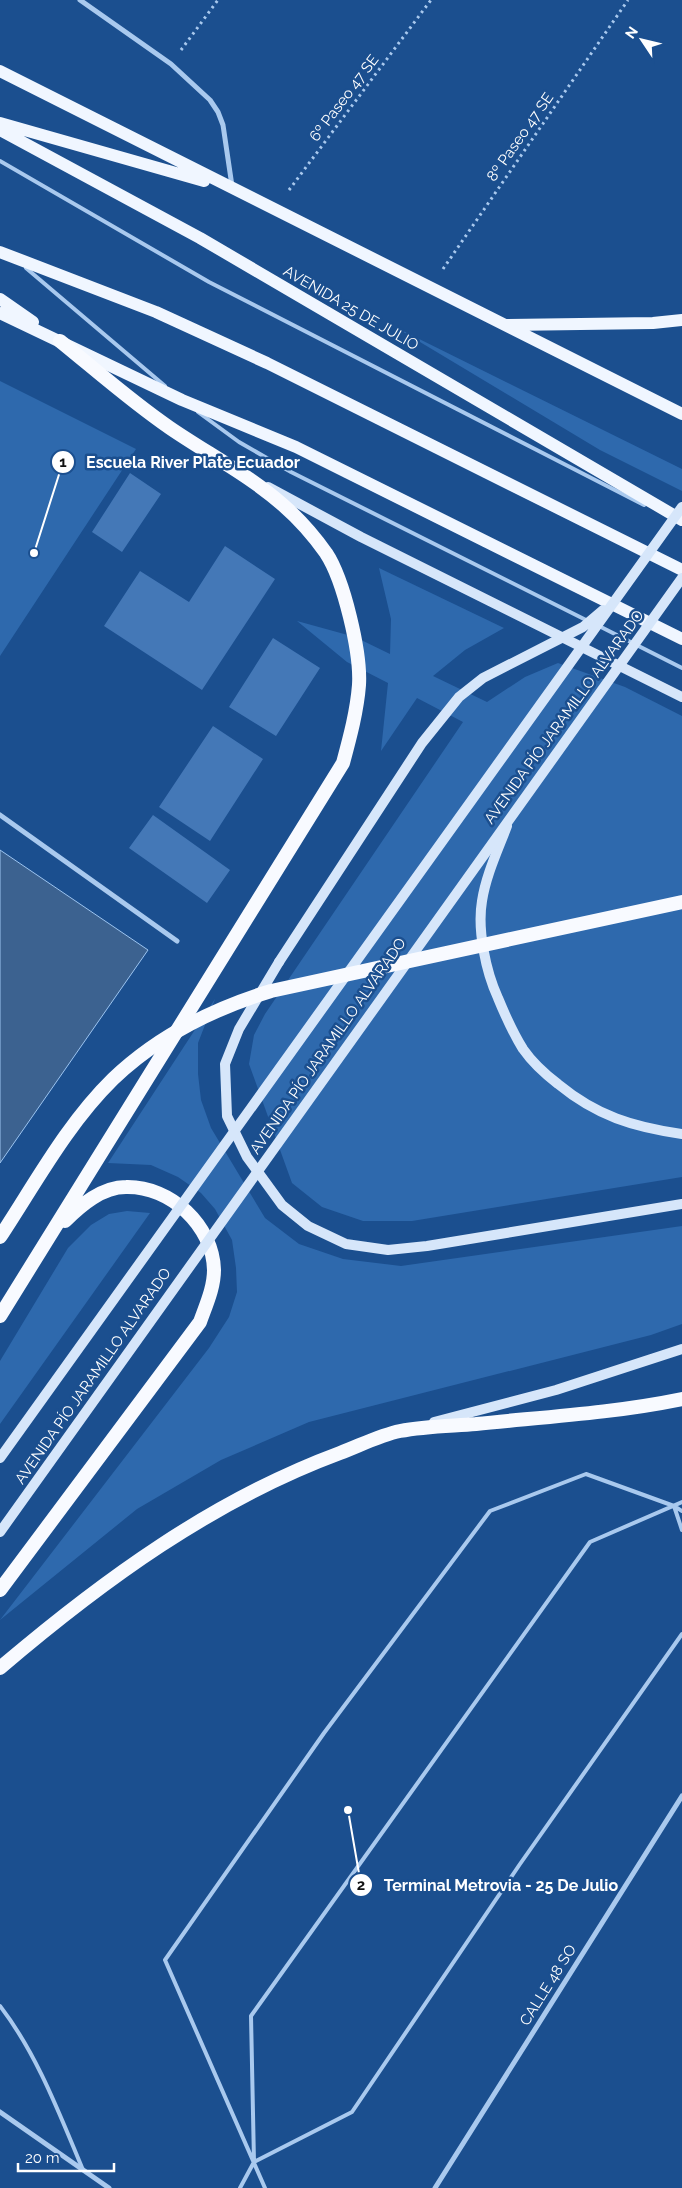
<svg xmlns="http://www.w3.org/2000/svg" width="682" height="2188" font-family="Raleway,sans-serif">
  <style>
    .green { fill: #2e69ad }
    .water { fill: #3c6290; stroke: #9cc4f0 }
    .building { fill: #4478b7 }
    .lines { fill: none; stroke-linecap: round; stroke-linejoin: round }
    .path { stroke: #a9c9ee; stroke-width: 3; stroke-dasharray: 2.5 4; stroke-linecap: butt }
    .service { stroke: #a9c9ee; stroke-width: 4 }
    .minor { stroke: #a9c9ee; stroke-width: 5 }
    .secondary { stroke: #d6e6fa; stroke-width: 10 }
    .primary { stroke: #f0f6ff; stroke-width: 12 }
    .trunk { stroke: #f8faff; stroke-width: 14 }
    .secondary-bridge { stroke: #d6e6fa; stroke-width: 10 }
    .trunk-bridge { stroke: #f8faff; stroke-width: 14 }
    .labels { text-anchor: middle; dominant-baseline: central; stroke-width: 5; stroke-linejoin: round; paint-order: stroke }
    .street-label { font-size: 15px; fill: #fff; stroke: #1b4f8f }
    .leader { fill: none; stroke: #fff; stroke-width: 2 }
    .callout-dot { fill: #fff; stroke: #1b4f8f; stroke-width: 2 }
    .mark-label { font-size: 15px; text-anchor: middle; font-weight: bold; fill: #111 }
    .callout-label { font-size: 16px; text-anchor: middle; font-weight: bold; fill: #fff; stroke: #1b4f8f; stroke-width: 5; stroke-linejoin: round; paint-order: stroke }
  </style>
  <rect width="100%" height="100%" fill="#1b4f8f"/>
  <!-- green -->
  <path class="green" d="M395,327L682,469V491L600,450Z
    M0,381L136,449L0,656Z
    M379,568L504,628L465,650L433,676L487,702L525,677L558,663L625,687L682,716V1177L412,1221H363L322,1207L292,1183L249,1064L254,1035L265,1014L463,722L417,698L381,751L388,683L347,662L297,621L355,637L390,654L391,619Z
    M215,999L198,1043V1074L201,1100L211,1128L265,1218L299,1244L343,1259L401,1266L682,1226V1324L651,1335L309,1422L221,1460L137,1509L0,1620L209,1348L229,1317L237,1292L236,1268L232,1240L215,1209L201,1193L178,1177L151,1165L108,1163Z
    M127,1211L150,1213L0,1424V1361L68,1248L91,1225L109,1214Z"/>
  <!-- water -->
  <path class="water" d="M0,850L148,950L0,1163Z"/>
  <!-- building -->
  <path class="building" d="M130,473L161,494L122,552L92,532Z
    M225,546L275,579L202,690L104,626L140,571L189,602Z
    M273,638L320,668L276,736L229,707Z
    M213,726L263,759L210,841L159,807Z
    M153,815L230,870L207,903L129,848Z"/>
  <g class="lines">
    <!-- path -->
    <path class="path" d="M181,50L218,0
      M289,190L431,0
      M443,269L628,0"/>
    <!-- service -->
    <path class="service" d="M0,161L209,282L644,505
      M26,268L165,386
      M198,412L239,442L291,472L588,621
      M599,626L682,668
      M674,1506L682,1530
      M0,2006C37,2054 59,2113 83,2170
      M254,2162L352,2112L520,1864L682,1634
      M240,2188L254,2162L251,2016L590,1542L682,1502
      M265,2188L165,1960L324,1733L490,1511L586,1474L674,1506L682,1511"/>
    <!-- minor -->
    <path class="minor" d="M80,0L171,64L210,100L218,112L223,125L232,186
      M0,815L177,941
      M0,2112L109,2188
      M435,2188L682,1796"/>
    <!-- secondary -->
    <path class="secondary" d="M268,487L361,537L682,697
      M507,826C498,850 486,875 482,901C477,930 486,972 498,998C505,1015 513,1033 523,1049C532,1062 545,1074 558,1084C597,1116 633,1127 682,1134
      M279,962L239,1029L225,1064L227,1116L247,1157L282,1205L308,1226L346,1244L388,1250L427,1246L682,1204
      M434,1422L556,1390L682,1349"/>
    <!-- primary -->
    <path class="primary" d="M0,71L682,414
      M0,123L204,181
      M0,130L200,238L682,520
      M0,252L156,312L267,363L682,570
      M0,299L33,322
      M0,313L182,400L296,447L682,639
      M507,325L653,323L682,320"/>
    <!-- trunk -->
    <path class="trunk" d="M0,1316L343,763C350,737 357,711 359,685C361,653 344,580 326,553C314,536 299,519 283,505C249,475 208,454 170,428C132,402 97,371 60,341
      M0,1590L200,1322C206,1305 214,1288 214,1270C213,1226 171,1186 126,1187C102,1187 81,1205 65,1221
      M0,1668C102,1581 213,1500 340,1453C359,1446 380,1435 400,1431C425,1426 451,1426 476,1424C544,1417 614,1413 682,1399"/>
    <!-- secondary-bridge -->
    <path class="secondary-bridge" d="M279,962L422,743L459,697L483,678L583,627L603,610
      M0,1458L682,507
      M0,1532L682,578"/>
    <!-- trunk-bridge -->
    <path class="trunk-bridge" d="M0,1237C35,1184 67,1124 113,1079C158,1036 212,1009 271,991L682,902"/>
  </g>
  <g class="labels">
    <!-- street labels -->
    <g class="street-label">
      <text transform="translate(344 98) rotate(-53)">6º Paseo 47 SE</text>
      <text transform="translate(520 137) rotate(-55)">8º Paseo 47 SE</text>
      <text transform="translate(351 308) rotate(30)">AVENIDA 25 DE JULIO</text>
      <text transform="translate(564 717) rotate(-54)">AVENIDA PÍO JARAMILLO ALVARADO</text>
      <text transform="translate(328 1046) rotate(-55)">AVENIDA PÍO JARAMILLO ALVARADO</text>
      <text transform="translate(93 1376) rotate(-55)">AVENIDA PÍO JARAMILLO ALVARADO</text>
      <text transform="translate(548 1985) rotate(-58)">CALLE 48 SO</text>
    </g>
  </g>
  <!-- callouts -->
  <path class="leader" d="M34 553L63 462M348 1810L361 1885"/>
  <g class="callout-dot">
    <circle cx="34" cy="553" r="5"/>
    <circle cx="348" cy="1810" r="5"/>
    <circle cx="63" cy="462" r="12"/>
    <circle cx="361" cy="1885" r="12"/>
  </g>
  <g class="mark-label">
    <text x="63" y="467">1</text>
    <text x="361" y="1890">2</text>
  </g>
  <g class="callout-label">
    <text x="193" y="468">Escuela River Plate Ecuador</text>
    <text x="501" y="1891">Terminal Metrovia - 25 De Julio</text>
  </g>
  <!-- north arrow -->
  <g transform="translate(642 40) rotate(305)" stroke="#1b4f8f" stroke-width="4" paint-order="stroke">
  <path d="M0-4L9 19L0 12L-9 19Z" fill="#ffffff"/>
  <text y="-8" font-size="14" font-weight="bold" text-anchor="middle" fill="#ffffff">N</text>
  </g>
  <!-- scale -->
  <path d="M18 2163v8h96v-8" fill="none" stroke="#ffffff" stroke-width="2.5"/>
  <text x="25" y="2163" font-size="15" fill="#ffffff" stroke="#1b4f8f" stroke-width="4" paint-order="stroke">20 m</text>
</svg>
